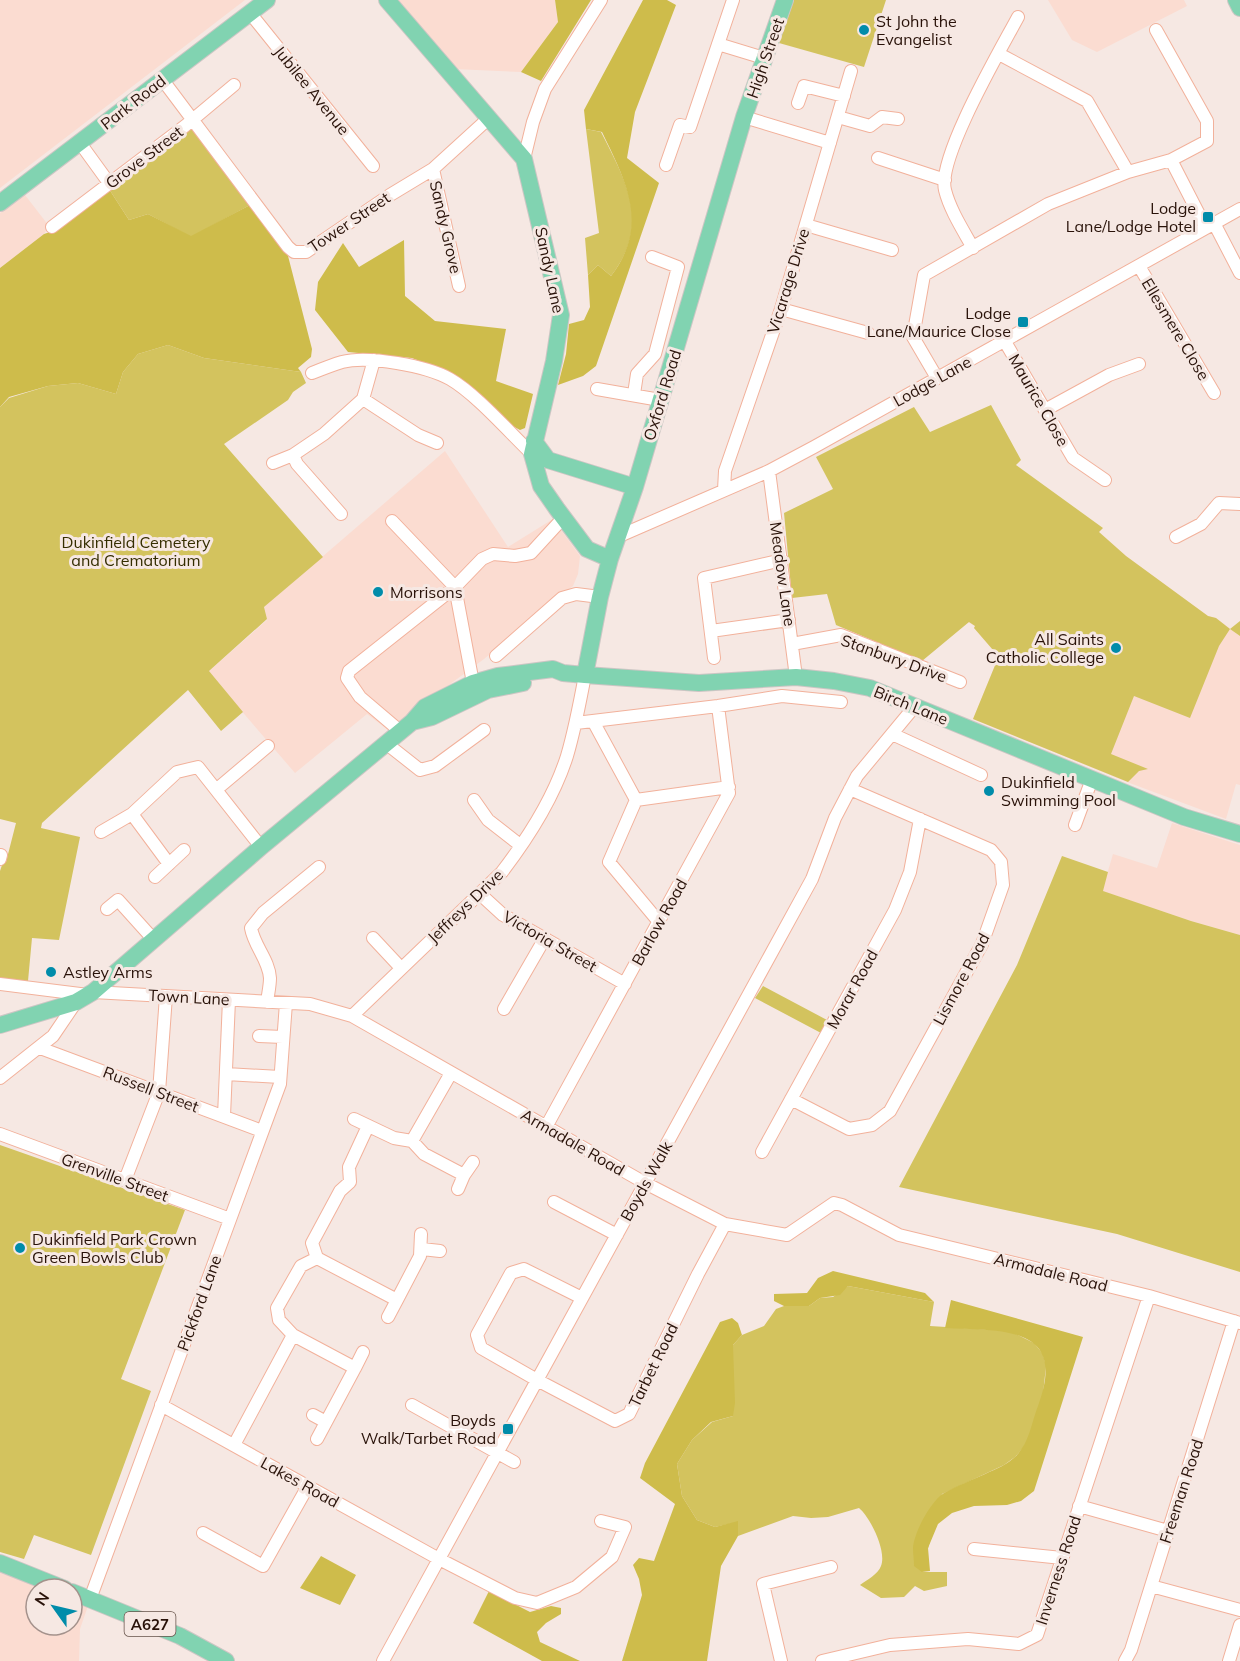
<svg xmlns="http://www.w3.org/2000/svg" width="1240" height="1661" font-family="Mulish,sans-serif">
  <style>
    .built { fill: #fbdcd1 }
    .green { fill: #d3c35e }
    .forest { fill: #cebc4b }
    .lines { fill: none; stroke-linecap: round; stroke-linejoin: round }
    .minor-casing { stroke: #f2b19b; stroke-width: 14 }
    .major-casing { stroke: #ccc6c4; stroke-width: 18 }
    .minor { stroke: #fff; stroke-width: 12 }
    .major { stroke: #81d3b1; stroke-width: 16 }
    .poi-dot { fill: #008caa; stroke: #f6e8e3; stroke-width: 2 }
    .labels { text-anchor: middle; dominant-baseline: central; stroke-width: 6; stroke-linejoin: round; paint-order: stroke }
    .shield { fill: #f6e8e3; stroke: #66524a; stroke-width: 1.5 }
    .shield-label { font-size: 15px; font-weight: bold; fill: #291209 }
    .poi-label { font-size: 16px; fill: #291209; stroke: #f6e8e3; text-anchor: start }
    .street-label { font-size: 16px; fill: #291209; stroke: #f6e8e3 }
    .park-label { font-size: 16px; fill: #352e00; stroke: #f6e8e3 }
  </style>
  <rect width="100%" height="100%" fill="#f6e8e3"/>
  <!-- built -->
  <path class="built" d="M0,0H245L0,188Z
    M394,0H555L558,22L521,72L454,69Z
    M1048,0H1184L1187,6L1097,52L1072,40Z
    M25,195L49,226L44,234L0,268V213Z
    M445,451L508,547L553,519L580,556L578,574L573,586L484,659L388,730L367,714L295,773L208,672L267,620L264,607Z
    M1103,528L1099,532L1126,556L1208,616L1216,618L1240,636V785L1236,784L1226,819L1127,782L973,719L996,663L993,650L974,628L975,626L968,622Z
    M1172,823L1240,845V935L1191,921L1102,891L1113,854L1157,868Z
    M0,1573L48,1589H36V1625H72V1597L89,1603L80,1629L79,1661H0Z"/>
  <!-- green -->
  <path class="green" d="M794,0H886L864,67L779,43Z
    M191,128L250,205L191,237L148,214L129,220L109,189Z
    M586,129L601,132C627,183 651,224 611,276L598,265L588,275L585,238L599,233Z
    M168,345L204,358L301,372L306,383L293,392L288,400L224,444L323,557L264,607L267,619L209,671L243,712L221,731L188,690L42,823L41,828L80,837L59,940L32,938L28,981L0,978V871L2,865L6,862L16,823L0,819V407L9,398L48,386L78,383L116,394L123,372L138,354Z
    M991,405L1021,460L1016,465L1103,528L1099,532L1126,556L1208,616L1216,618L1230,629L1240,621V636L1230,629L1219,646L1190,718L1134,696L1111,754L1148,769L1139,771L1128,782L973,719L996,663L993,650L974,628L975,626L969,622L922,661L836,625L827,594L792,598L784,513L833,489L816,457L914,407L930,432Z
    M1062,856L1108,872L1103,891L1191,921L1240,935V1272L1117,1234L899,1187L1017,965Z
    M763,986L827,1020L821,1033L755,998Z
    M0,1145L185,1210L121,1379L151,1391L91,1555L34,1535L24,1559L0,1552Z
    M848,1286L934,1302L930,1326L1010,1331L1034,1343L1043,1354L1046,1366L1043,1394L1029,1438L1023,1448L1015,1457L1004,1465L942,1494L922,1572H947V1586L924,1591L915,1586L904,1597L881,1598L860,1585C867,1580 878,1574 881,1566C887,1551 870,1517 859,1508L828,1517L811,1518L793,1516L738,1536V1522L715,1527L697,1520L682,1496L677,1464L692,1440L712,1422L733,1416V1345L742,1335L764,1326L776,1309L784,1306H809L820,1298L833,1297Z"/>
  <!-- forest -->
  <path class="forest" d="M555,0H591L541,81L521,72L558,22Z
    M643,0H667L676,5L635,112L627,158L659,183L596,366L583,376L558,385L566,354L569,324L584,320L590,307L588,275L598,265L611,276C650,225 626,182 602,132L586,129L584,110Z
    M109,189L129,220L148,214L191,236L250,205L287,252L312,349L311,357L298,368L301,372L204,358L168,345L138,354L123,372L116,394L78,383L48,386L9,397L0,407V268L44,234L53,231Z
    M404,240L405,296L435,321L506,329L496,381L533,394L525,428L520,430L509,424L454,375L412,358L348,352L315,310L318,282L343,243L359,267Z
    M833,1271L925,1293L934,1302L848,1286L840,1295L820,1298L809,1306H784L774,1301V1294L807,1293L818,1278Z
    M951,1300L1083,1337L1034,1491L1021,1501L1007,1505L974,1506L952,1513L938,1524L928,1548L930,1571L922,1572L914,1566C914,1560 913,1554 913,1548C914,1532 931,1501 944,1493C956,1486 972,1480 985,1474C996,1469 1008,1464 1016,1456C1030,1441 1031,1424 1038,1406C1068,1325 1003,1331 945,1328Z
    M732,1318L738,1323L742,1335L733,1345L735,1403L733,1416L711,1422L692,1440L677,1464L682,1496L697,1520L715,1527L738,1521V1536L721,1566L707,1661H622L642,1595L639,1579L633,1565L639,1558L654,1561L675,1504L640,1478L645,1463L720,1322Z
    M321,1556L356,1575L340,1605L300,1588Z
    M489,1591L530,1612L551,1606L561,1608V1614L546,1623L537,1632L540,1642L580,1661H542L473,1623Z"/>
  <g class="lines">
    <defs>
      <path id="minor" d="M250,13L373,166
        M718,44L764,58
        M999,54L1087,101L1128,172
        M162,79L288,247L294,252H306L390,195L433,169L489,118
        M798,103L804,86L844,96
        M744,117L830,143
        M838,117L870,126L882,117L898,119
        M80,143L109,183
        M878,158L945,180
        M524,159L533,122L545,89L601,0
        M1171,160L1206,228
        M666,165L680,125L690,127L733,0
        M433,169L459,286
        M1214,223L1240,273
        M806,225L892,250
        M52,227L185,126L234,85
        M973,248C963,230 950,210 945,190C937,158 1001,49 1018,17
        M1139,266L1214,393
        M781,309L868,333
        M1004,340L1073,458L1105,480
        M312,373C322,369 332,365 342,362C368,355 427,366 450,379C476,394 509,432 532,454
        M937,378L913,337L924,275L1048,204L1128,172L1171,160L1207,141V121L1156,30
        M597,389L660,400
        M634,394L637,374L655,354L678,267L652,257
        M363,399L418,435L437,443
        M1045,410L1109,375L1139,364
        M293,455L297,464L341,514
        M273,463L293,455L324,434L363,399L374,360
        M769,471L796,677
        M724,490L725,471L781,309L851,71
        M392,521L455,587L482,559L493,554L515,556L531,553L564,517
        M617,537L769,471L814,447L1240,209
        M1176,537L1201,524L1219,503L1240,504
        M711,631L789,620
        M792,644L841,635L960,682
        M496,656L562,598L576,594L600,597
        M714,658L704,578L782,560
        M593,721L636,800L609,862L659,922
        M576,723L718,706L782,696L841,702
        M400,731L360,697L347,678L349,671L455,587L473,683L472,690
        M892,734L981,775
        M387,744L420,770L435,766L484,730
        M217,789L268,746
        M474,800L488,820L520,845
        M636,800L729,787
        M1075,825L1092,779
        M101,832L132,814
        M0,859L1,855
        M169,864L132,814L177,772L198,767L261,847
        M155,877L184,850
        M479,893L503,915L625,984
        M107,909L118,900L154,940
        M373,938L401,968
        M0,984L88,995
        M93,992L310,1004L352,1016L645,1183L725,1224L787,1235L834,1203L842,1205L899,1235L1149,1296L1240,1323
        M267,1002C268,994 270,986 270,978C269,960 254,946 251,928L263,913L319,867
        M504,1009L545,938
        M352,1016L502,872C528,838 554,797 567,756C575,729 580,702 585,675
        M259,1036L283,1037
        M40,1048L262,1131
        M226,1074L280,1077
        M0,1078L53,1036L76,1002
        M791,1099L849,1129L872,1125L890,1111L982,944L1003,885L1001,862L991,850L850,789
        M224,1116L229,1000
        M354,1119L394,1138L412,1141L424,1154L464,1175L473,1162
        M546,1127L729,793L718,706
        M0,1134L230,1219
        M412,1141L451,1073
        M762,1152L895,910L910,872L920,819
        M125,1180L159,1092L166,996
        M458,1189L464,1175
        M554,1202L617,1235
        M422,1249L440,1251
        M317,1258L397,1300L420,1256L421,1234
        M582,1298L524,1269L511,1273L477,1335L481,1348L537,1380L615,1421L629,1414L698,1274L725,1224
        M388,1317L397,1300
        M293,1335L355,1368L317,1439
        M355,1368L363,1352
        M161,1405L439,1559L515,1598L537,1603L576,1587L612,1557L625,1527L601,1521
        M412,1405L514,1462
        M313,1415L326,1422
        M234,1445L293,1335L279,1320L277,1308L301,1266L317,1258L312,1243L340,1191L350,1182L349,1167L368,1126
        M1079,1506L1168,1531
        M203,1533L263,1566L308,1486
        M974,1549L1062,1558
        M1151,1586L1240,1610
        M90,1599L280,1084L286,1003
        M383,1661L812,879L835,818L857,776L915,706
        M781,1661L763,1584L831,1567
        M822,1661L890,1645L968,1639L1019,1644L1037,1635L1149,1296
        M1125,1661L1131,1650L1234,1321
        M1229,1661L1240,1625"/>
      <path id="major" d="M387,0L524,159L561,315L554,361L532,454L541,486L557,509L587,549L610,559
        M1236,0L1240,8
        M0,203L267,0
        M534,441L548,460L635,487
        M585,675L600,597L610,559L635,487L744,117L785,0
        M412,722L432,717L488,690L523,683
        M0,1025L76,1002L93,992L261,847L412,722L425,707L473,683L498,676L553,669L563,673L585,675L699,683L796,677L834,681L870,688L1184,817L1240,834
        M0,1563L65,1589
        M72,1592L180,1636L226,1661"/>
    </defs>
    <!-- minor casing -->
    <use href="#minor" class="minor-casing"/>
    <!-- major casing -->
    <use href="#major" class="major-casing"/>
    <!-- minor -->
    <use href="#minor" class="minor"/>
    <!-- major -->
    <use href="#major" class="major"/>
  </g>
  <!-- markers -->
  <g class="poi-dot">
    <circle cx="864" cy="30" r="6"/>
    <rect x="1202" y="211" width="12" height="12" rx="3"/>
    <rect x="1017" y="316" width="12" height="12" rx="3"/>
    <circle cx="378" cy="592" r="6"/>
    <circle cx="1116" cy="648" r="6"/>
    <circle cx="989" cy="791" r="6"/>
    <circle cx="51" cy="972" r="6"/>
    <circle cx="20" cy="1248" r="6"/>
    <rect x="502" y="1423" width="12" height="12" rx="3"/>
  </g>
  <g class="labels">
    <!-- shield labels -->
    <rect class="shield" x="124.5" y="1612" width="51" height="24" rx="4.5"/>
    <g class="shield-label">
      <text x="150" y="1624">A627</text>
    </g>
    <!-- poi labels -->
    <g class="poi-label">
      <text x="876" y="21">St John the<tspan x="876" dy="18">Evangelist</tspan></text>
      <text x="1196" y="208" text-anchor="end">Lodge<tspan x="1196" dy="18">Lane/Lodge Hotel</tspan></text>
      <text x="1011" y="313" text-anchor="end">Lodge<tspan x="1011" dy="18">Lane/Maurice Close</tspan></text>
      <text x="390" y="592">Morrisons</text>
      <text x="1104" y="639" text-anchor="end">All Saints<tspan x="1104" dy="18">Catholic College</tspan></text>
      <text x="1001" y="782">Dukinfield<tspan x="1001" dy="18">Swimming Pool</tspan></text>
      <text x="63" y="972">Astley Arms</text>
      <text x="32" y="1239">Dukinfield Park Crown<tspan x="32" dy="18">Green Bowls Club</tspan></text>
      <text x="496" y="1420" text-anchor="end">Boyds<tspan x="496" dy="18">Walk/Tarbet Road</tspan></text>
    </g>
    <!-- street labels -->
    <g class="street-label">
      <text transform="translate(765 58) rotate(-71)">High Street</text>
      <text transform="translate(312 90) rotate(51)">Jubilee Avenue</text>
      <text transform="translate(133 102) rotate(-38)">Park Road</text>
      <text transform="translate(144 157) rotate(-37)">Grove Street</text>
      <text transform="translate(349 222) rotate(-34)">Tower Street</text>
      <text transform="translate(446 227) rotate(77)">Sandy Grove</text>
      <text transform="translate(550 270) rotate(78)">Sandy Lane</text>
      <text transform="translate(788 281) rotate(-73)">Vicarage Drive</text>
      <text transform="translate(1176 329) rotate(59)">Ellesmere Close</text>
      <text transform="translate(932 381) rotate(-29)">Lodge Lane</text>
      <text transform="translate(662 395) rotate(-73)">Oxford Road</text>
      <text transform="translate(1039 400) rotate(60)">Maurice Close</text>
      <text transform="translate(783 574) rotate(82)">Meadow Lane</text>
      <text transform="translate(894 658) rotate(20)">Stanbury Drive</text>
      <text transform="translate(911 705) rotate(22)">Birch Lane</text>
      <text transform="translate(465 906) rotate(-44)">Jeffreys Drive</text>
      <text transform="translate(659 922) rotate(-61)">Barlow Road</text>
      <text transform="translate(550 941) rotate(30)">Victoria Street</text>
      <text transform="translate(961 979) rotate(-62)">Lismore Road</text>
      <text transform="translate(852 989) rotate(-61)">Morar Road</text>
      <text transform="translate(189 997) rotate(3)">Town Lane</text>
      <text transform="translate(151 1089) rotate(21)">Russell Street</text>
      <text transform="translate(573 1142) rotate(30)">Armadale Road</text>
      <text transform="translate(115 1177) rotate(20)">Grenville Street</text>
      <text transform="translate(646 1181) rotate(-61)">Boyds Walk</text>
      <text transform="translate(1051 1272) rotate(14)">Armadale Road</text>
      <text transform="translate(199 1303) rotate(-70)">Pickford Lane</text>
      <text transform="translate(653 1365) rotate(-64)">Tarbet Road</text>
      <text transform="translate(300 1482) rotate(29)">Lakes Road</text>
      <text transform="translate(1181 1491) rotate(-72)">Freeman Road</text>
      <text transform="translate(1058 1570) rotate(-72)">Inverness Road</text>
    </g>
    <!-- park labels -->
    <g class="park-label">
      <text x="136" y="542">Dukinfield Cemetery<tspan x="136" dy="18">and Crematorium</tspan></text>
    </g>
  </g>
  <!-- north arrow -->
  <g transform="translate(54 1607) rotate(304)"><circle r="28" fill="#f6e8e3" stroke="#a4928c" stroke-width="1.5"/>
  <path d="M0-4.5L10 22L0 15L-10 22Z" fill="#008caa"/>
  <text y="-9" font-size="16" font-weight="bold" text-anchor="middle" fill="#291209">N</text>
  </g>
</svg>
